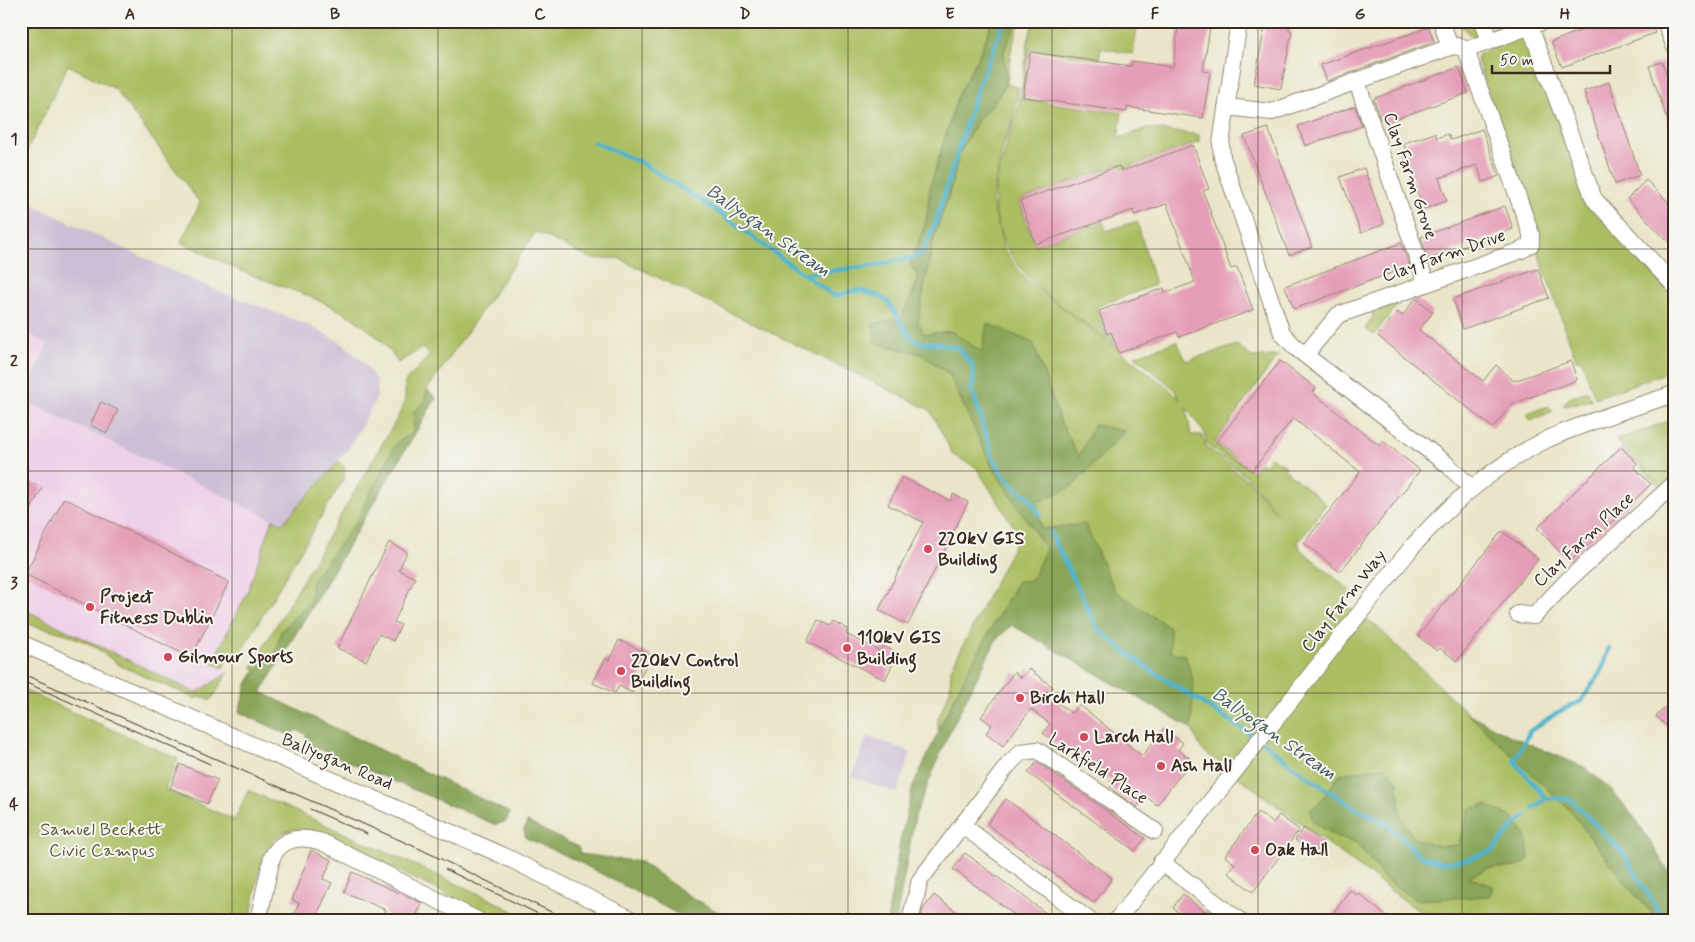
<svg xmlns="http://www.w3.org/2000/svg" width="1695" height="942" font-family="Mynerve,sans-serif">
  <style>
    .built { fill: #eed0e8 }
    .industrial { fill: #ccbed4 }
    .green { fill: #abbe62; stroke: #737440; fill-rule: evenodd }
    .forest { fill: #88a558; stroke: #62683b }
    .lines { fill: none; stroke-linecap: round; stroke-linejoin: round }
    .stream { stroke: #4eb4cc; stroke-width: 4.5 }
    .building { fill: #e59db8 }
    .minor-casing { stroke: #928873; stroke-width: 18 }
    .minor { stroke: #fff; stroke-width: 16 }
    .tram { stroke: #3b2a1e; stroke-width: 1 }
    .grid { fill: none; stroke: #3b2a1e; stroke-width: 1; stroke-opacity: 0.55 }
    .poi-dot { fill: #d1495b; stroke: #f6f6f2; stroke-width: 2 }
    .labels { text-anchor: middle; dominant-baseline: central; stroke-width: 4; stroke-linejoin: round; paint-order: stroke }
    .street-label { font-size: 18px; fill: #3b2a1e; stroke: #f6f6f2 }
    .poi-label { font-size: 18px; font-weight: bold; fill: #3b2a1e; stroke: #f6f6f2; text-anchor: start }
    .park-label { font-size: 18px; fill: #5d5632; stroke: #f6f6f2 }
    .water-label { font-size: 19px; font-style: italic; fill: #425a5b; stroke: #f6f6f2 }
    .neatline { fill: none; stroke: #3b2a1e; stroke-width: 2 }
    .grid-label { font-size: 16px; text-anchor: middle; font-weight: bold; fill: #3b2a1e }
  </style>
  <rect width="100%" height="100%" fill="#f6f6f2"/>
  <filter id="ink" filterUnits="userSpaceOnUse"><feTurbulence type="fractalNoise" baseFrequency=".02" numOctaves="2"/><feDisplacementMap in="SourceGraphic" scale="10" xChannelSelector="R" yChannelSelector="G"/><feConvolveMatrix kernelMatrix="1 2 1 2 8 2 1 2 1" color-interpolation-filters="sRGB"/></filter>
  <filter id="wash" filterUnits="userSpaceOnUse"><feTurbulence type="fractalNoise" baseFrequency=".0096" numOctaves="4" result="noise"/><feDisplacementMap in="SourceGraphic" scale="20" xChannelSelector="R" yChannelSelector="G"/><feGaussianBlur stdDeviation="1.12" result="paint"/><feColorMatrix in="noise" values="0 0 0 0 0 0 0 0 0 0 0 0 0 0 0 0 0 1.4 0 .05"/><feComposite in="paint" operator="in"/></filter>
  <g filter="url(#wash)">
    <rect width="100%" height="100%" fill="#eae5c8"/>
    <!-- built -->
    <path class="built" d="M21,330L48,343L21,399L273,519L247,593L213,663L229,671L225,676L196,693L21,608Z"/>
    <!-- industrial -->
    <path class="industrial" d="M21,199L159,265L216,290L306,324L342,343L363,361L377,382V397L349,448L282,524L21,399L48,344L21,330Z
      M867,736L911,752L897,793L852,777Z"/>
    <!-- green -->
    <path class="green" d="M28,21H993L980,53L958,95L930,187L934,237L949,194L959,154L979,118L994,103L1006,84L1004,50L1018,21H1020L1011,50L1007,84L1019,88L1012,123L1002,150L992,201L1004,249L1021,274L1044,294L1166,386L1180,400L1174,389L1135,356L1177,341L1186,361L1237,345L1252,357L1278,356L1215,442L1253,472L1261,462L1265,465L1270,457L1286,466L1284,469L1326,504L1300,540L1298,539L1300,549L1351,591L1343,603L1375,625L1567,807L1632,891L1659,921H1432L1202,750L1191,728L1012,625L1018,581L965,676L938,730V719L950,690L951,669L1019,535L976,467L953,455L930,410L618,258L592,259L536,232L427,390L436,398L261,692L247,684L256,669L252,667L398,417L405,400V382L430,355L422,348L398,363C366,311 307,296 254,276C229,267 205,253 181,242L200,203L115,89L68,65L21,163V52ZM1186,407L1205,434L1206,444L1247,477L1277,513L1246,479L1206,447L1202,435H1191Z
      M1034,21H1138L1133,54L1101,48L1099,59L1029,49L1022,99L1122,113L1118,139L1147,128L1199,135V142L1122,169L1120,164L1019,201L1035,245L1103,222L1106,231L1137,221L1155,285L1096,307L1106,335H1110L1115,345C1067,310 1000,273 995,207C993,177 1012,132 1019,103C1026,76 1023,48 1034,21Z
      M1457,21H1474L1477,36L1473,38Z
      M1520,38L1527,40L1589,207L1674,296V370L1595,398L1581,359L1576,360L1537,249L1540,236L1477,59L1480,53Z
      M1399,303L1374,335L1365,329L1373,317L1372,313Z
      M1587,391L1591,400L1564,406V403L1571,397Z
      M1548,406L1553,411L1531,421L1526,414Z
      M1674,419V479L1663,490L1616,440Z
      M339,461L345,468L344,478L239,655L231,652L223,668L212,663L247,593L273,519L282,524Z
      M21,608L196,693L228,673L212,699L209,701L207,697L194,698L121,666L92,645L66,634L24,623L21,621Z
      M21,689L178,759L165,790L235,820L248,790L484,896L532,921H480L483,912L318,832C258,815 259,879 250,921H21Z"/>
    <!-- forest -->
    <path class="forest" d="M993,21H1018L1004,50L1006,84L994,103L979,118L959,154L949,194L934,237L918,321L924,334L951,331L982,352L987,323L1033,343L1060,421L1079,457L1094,425L1125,431L1073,486L1037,503L1041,529L1085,524L1115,591L1170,628V652L1185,655L1194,683L1191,728L1012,625L996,640L948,735L915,816L896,921H887L900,841L913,786L965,676L1018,581H1031L1046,549L992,467L949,374L921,354L875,343L873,324L902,317L919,278L910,264L926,222L930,187L958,95L980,53Z
      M427,390L436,398L261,692L510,813L506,821L496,825L307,744L306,734L297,730L289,735L239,712L247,684L264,662L276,652L281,631L310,601L312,580L360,517L365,503L397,442L413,433L414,412L424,402Z
      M1466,712L1504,733L1584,767L1611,789L1638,822L1674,881V921H1659L1632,891L1567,807Z
      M1385,767L1398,781L1400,816L1415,839L1441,846L1458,845L1470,808L1486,805L1512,817L1527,838L1529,859L1518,867L1488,868L1469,877L1493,886L1490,896L1416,900L1386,880L1356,842L1335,836L1313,822L1309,810L1320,802L1340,774Z
      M527,822L578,847L580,854L641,862L686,894L734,921H691L573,859L526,838L524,830Z"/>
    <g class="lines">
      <!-- stream -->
      <path class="stream" d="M594,142L642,163L714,209L834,296L858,290L879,296L888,302L911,338L920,343H936L958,348L972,364L974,376L972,389L993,458L1006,478L1019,491L1029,497L1040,515
        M806,274L878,265L921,255L936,222L977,89L1005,21
        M1050,532L1098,629L1143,665L1257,738
        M1263,742L1298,770L1355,808L1385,822L1420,856L1444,863L1468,859L1492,851L1518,822L1526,816
        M1546,798L1514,761L1530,731L1558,712L1581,701L1601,672L1609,648
        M1533,809L1546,798L1570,799L1624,854L1660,914L1667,921"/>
    </g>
    <g id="blocks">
      <!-- building -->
      <path class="building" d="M1179,21H1211L1203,71L1210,72L1203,118L1127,107V112L1023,97L1030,52L1131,66L1132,61L1173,67Z
        M1266,21H1290L1289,30L1292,31L1281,89L1254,84Z
        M1605,21H1650L1655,33L1562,67L1551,42Z
        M1429,27L1434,42L1327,81L1321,65Z
        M1662,62L1674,96V133H1672L1649,66Z
        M1459,67L1468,93L1384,123L1382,118L1380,119L1374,99L1375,98Z
        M1609,82L1640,175L1615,184L1584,91Z
        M1355,106L1362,126L1305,146L1298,126Z
        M1268,128L1312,247L1289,255L1244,136Z
        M1482,129L1499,176L1483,182L1477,165L1439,178L1447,201L1424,209L1403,153L1406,152L1404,143L1435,133L1437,138L1448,134L1451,140Z
        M1193,145L1209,189L1203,191L1231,269L1237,267L1253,310L1179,337L1177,332L1119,353L1111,332L1107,334L1099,311L1164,288L1165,293L1195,282L1167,204L1134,215L1133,210L1036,244L1020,201L1119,166L1122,171Z
        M1364,168L1384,224L1361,233L1340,177Z
        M1646,180L1674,208V248L1627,199Z
        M1505,206L1513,229L1428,259L1421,237Z
        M1401,243L1410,266L1294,309L1285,286Z
        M1538,269L1549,298L1463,329L1453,299Z
        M1416,298L1433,312L1419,330L1483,381L1496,365L1514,381L1571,361L1577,380L1512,404L1493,428L1378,336L1397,312L1402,316Z
        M1280,361L1316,388L1313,393L1380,446L1383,441L1420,470L1340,572L1304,543L1360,472L1293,418L1252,471L1216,442Z
        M101,402L118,410L107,433L90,425Z
        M1621,447L1637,463L1634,467L1651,484L1570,562L1537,528Z
        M902,477L950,501L953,494L968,502L908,625L879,610L923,522L888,505Z
        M21,478L42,488L21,529Z
        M64,498L229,582L191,658L25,574Z
        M1502,531L1538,559L1457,661L1440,648L1437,651L1418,636Z
        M389,542L407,552L399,570L415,578L394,622L401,625L393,641L379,634L366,661L337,648Z
        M818,620L830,626L833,621L848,629L846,634L880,651L883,646L898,653L885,680L807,642Z
        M619,640L651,655L632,693L619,686L615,693L593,683L606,658L609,660Z
        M1029,669L1053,687L1048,695L1071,713L1080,705L1142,756L1164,728L1183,743L1178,750L1192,760L1157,805L1145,796L1137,807L1118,794L1110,787L1113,783L1071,748L1067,752L1043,733L1050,724L1031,709L1003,746L986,733L992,725L981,717L1014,672L1021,678Z
        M1674,699V734L1656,716Z
        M1037,762L1145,838L1135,851L1028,773Z
        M180,764L218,780L207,804L170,788Z
        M1006,799L1112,878L1094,903L987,824Z
        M1258,812L1273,823L1279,815L1299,830L1253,892L1228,873L1235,864L1225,856Z
        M1304,828L1323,843L1314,854L1295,840Z
        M311,850L332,860L323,879L332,883L314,921H291L299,903L292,900Z
        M965,853L1027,899L1056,921H1023L953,869Z
        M352,872L422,903L414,921H387L389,916L385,914L386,910L344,892Z
        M1350,890L1358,896L1359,894L1392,921H1327Z
        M1183,894L1195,904L1218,921H1190L1173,908Z
        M934,895L947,905L969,921H920L923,909Z"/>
    </g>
  </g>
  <g filter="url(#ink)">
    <use href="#blocks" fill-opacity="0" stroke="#928873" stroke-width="1"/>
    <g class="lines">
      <defs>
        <path id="minor" d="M1239,21L1221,144L1222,157L1282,333L1296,348L1449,466L1472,489
          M1441,21L1450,47
          M1483,21L1490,41
          M1665,21L1674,45
          M1530,26L1594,199L1674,285
          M1466,50L1544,21
          M1357,82L1426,283
          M1226,107L1272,112L1450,47L1458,46L1466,50
          M1305,355L1338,315L1522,250L1531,244V234L1466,50
          M1518,614L1534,616L1567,581L1674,484
          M21,643L502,855L635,921
          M962,825L1090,921
          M1161,862L1240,921
          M258,921L272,857C283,836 302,836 322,842L477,920
          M910,921L920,880L1008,765L1021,752L1037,750L1155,831
          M1116,921L1412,547C1450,504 1496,464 1548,439C1588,421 1632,408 1674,394"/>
      </defs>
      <!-- minor casing -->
      <use href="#minor" class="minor-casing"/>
      <!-- minor -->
      <use href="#minor" class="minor"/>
      <!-- tram -->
      <path class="tram" d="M21,673L420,849L570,921
        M22,681L210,764
        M310,809L367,834
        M445,869L553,921"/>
    </g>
  </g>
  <!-- grid -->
  <path class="grid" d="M232,21V921M438,21V921M642,21V921M848,21V921M1052,21V921M1258,21V921M1462,21V921M21,249H1674M21,471H1674M21,693H1674"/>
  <!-- markers -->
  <g class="poi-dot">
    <circle cx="928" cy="549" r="5"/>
    <circle cx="90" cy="607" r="5"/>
    <circle cx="847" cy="648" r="5"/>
    <circle cx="168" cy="657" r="5"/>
    <circle cx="621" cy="671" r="5"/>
    <circle cx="1020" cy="698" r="5"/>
    <circle cx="1084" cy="737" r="5"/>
    <circle cx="1161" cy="766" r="5"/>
    <circle cx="1255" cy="850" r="5"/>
  </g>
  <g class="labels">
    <!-- street labels -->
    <g class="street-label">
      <text transform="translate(1410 176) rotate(71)">Clay Farm Grove</text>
      <text transform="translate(1444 256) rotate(-19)">Clay Farm Drive</text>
      <text transform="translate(1584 540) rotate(-43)">Clay Farm Place</text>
      <text transform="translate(1344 601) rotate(-52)">Clay Farm Way</text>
      <text transform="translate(337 762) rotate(23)">Ballyogan Road</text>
      <text transform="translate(1098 769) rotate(33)">Larkfield Place</text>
    </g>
    <!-- poi labels -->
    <g class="poi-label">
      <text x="938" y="539">220kV GIS<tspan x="938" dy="21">Building</tspan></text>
      <text x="100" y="597">Project<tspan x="100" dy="21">Fitness Dublin</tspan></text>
      <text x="857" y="638">110kV GIS<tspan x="857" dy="21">Building</tspan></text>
      <text x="178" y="657">Gilmour Sports</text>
      <text x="631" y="661">220kV Control<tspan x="631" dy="21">Building</tspan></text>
      <text x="1030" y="698">Birch Hall</text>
      <text x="1094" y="737">Larch Hall</text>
      <text x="1171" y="766">Ash Hall</text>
      <text x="1265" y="850">Oak Hall</text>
    </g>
    <!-- park labels -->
    <g class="park-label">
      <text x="102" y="830">Samuel Beckett<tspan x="102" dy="21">Civic Campus</tspan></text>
    </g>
    <!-- water labels -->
    <g class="water-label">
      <text transform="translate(768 231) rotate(35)">Ballyogan Stream</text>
      <text transform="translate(1274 734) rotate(35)">Ballyogan Stream</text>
    </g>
  </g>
  <!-- margin -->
  <rect width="1695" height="942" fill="none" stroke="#f6f6f2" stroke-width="55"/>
  <!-- scale -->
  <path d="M1492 65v8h118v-8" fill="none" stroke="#3b2a1e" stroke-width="2.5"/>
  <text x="1500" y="65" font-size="15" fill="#3b2a1e" stroke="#f6f6f2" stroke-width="4" paint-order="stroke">50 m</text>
  <rect x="28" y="28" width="1640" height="886" class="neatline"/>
  <g class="grid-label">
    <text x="130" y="19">A</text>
    <text x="335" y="19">B</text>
    <text x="540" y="19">C</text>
    <text x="745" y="19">D</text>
    <text x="950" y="19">E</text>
    <text x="1155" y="19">F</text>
    <text x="1360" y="19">G</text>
    <text x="1565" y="19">H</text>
    <text x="14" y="144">1</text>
    <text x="14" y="366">2</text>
    <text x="14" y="588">3</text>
    <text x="14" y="809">4</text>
  </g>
</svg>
